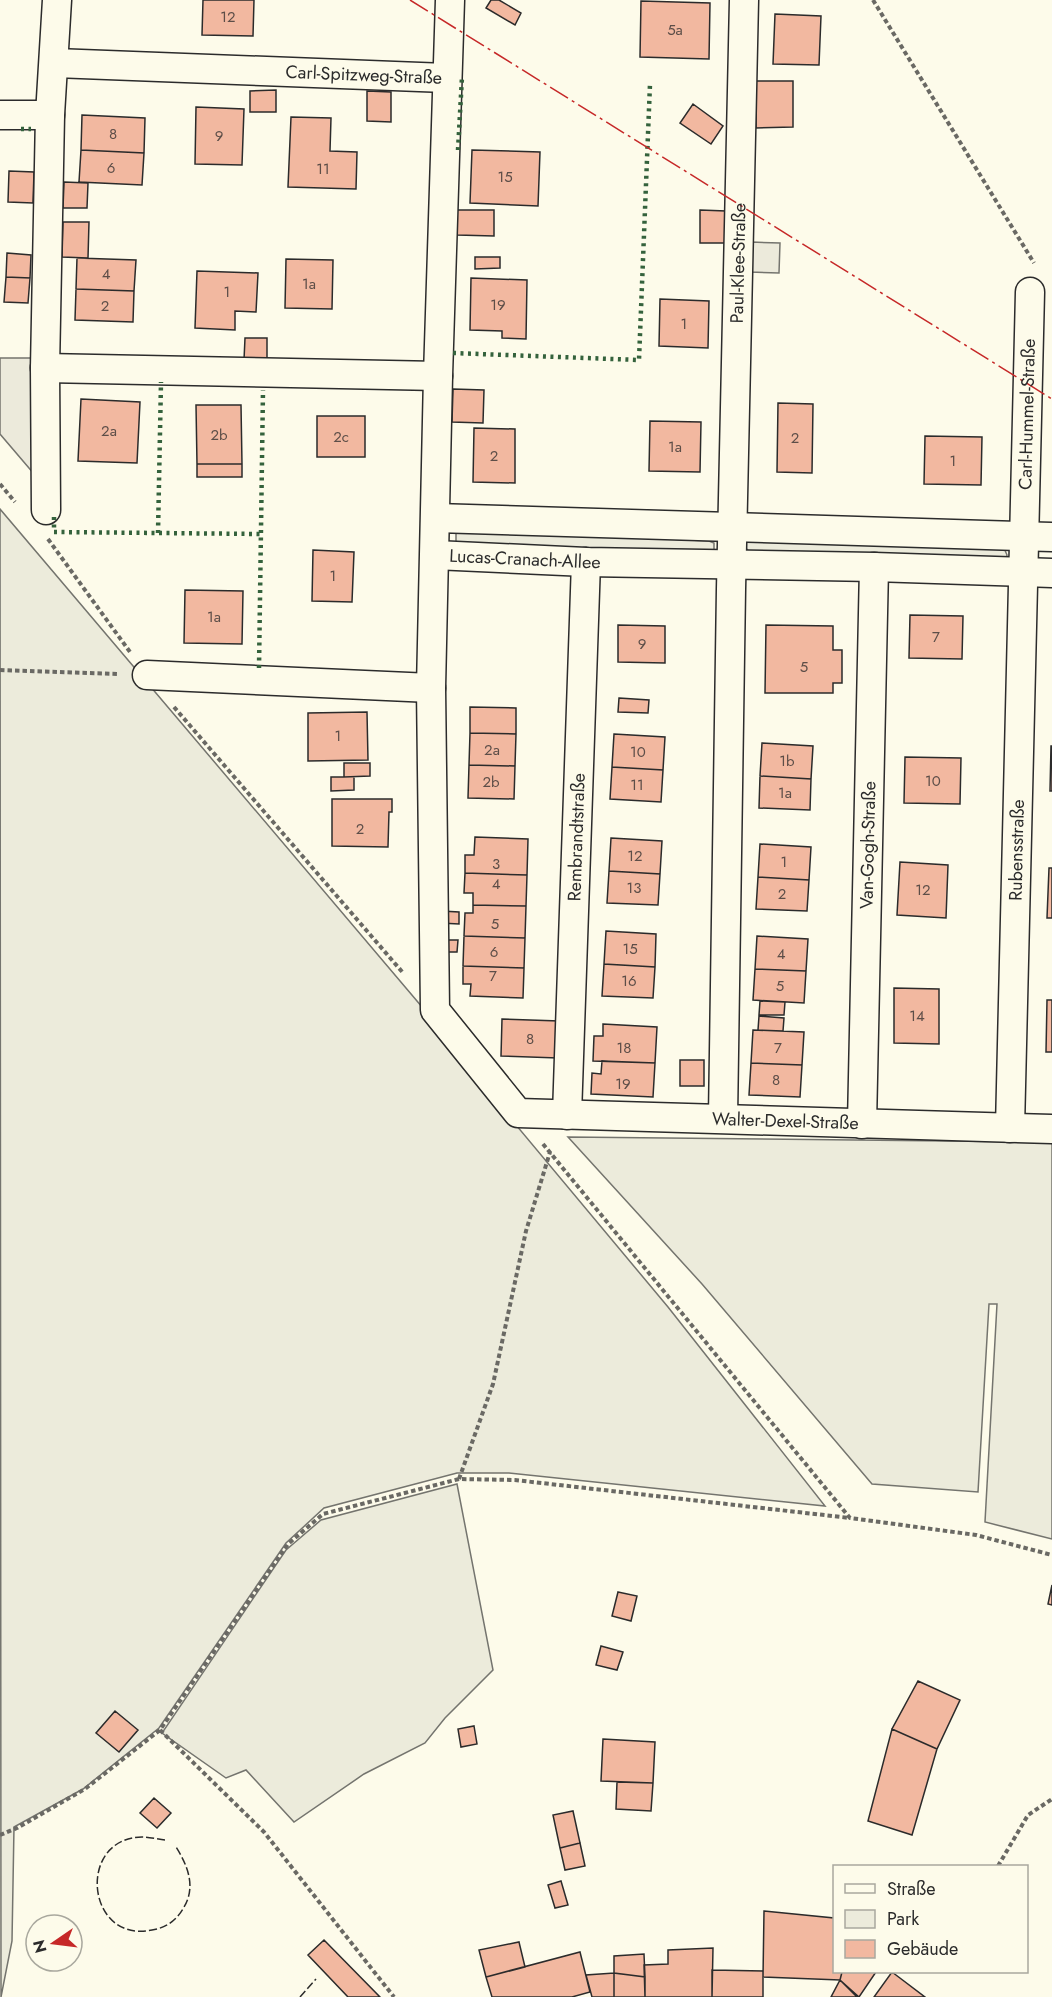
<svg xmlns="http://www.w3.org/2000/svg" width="1052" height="1997" font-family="Jost,sans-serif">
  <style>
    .green { fill: #ecebdb; stroke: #74746e; stroke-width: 1.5 }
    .parking { fill: #eceadb; stroke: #74746e; stroke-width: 1.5 }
    .building { fill: #f2b8a0; stroke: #2b2b2b; stroke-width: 1.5 }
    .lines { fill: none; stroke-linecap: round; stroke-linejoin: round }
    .minor-casing { stroke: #2b2b2b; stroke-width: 31 }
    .path { stroke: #6a6964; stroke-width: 4; stroke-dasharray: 4.5 3; stroke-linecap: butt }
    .minor { stroke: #fdfbea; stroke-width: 28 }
    .hedge { stroke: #34623c; stroke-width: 4.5; stroke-dasharray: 3 4.5; stroke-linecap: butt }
    .fence { stroke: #2b2b2b; stroke-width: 1.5; stroke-dasharray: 8 3; stroke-linecap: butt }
    .power { stroke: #c62828; stroke-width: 1.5; stroke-dasharray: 21 4.5 3 4.5; stroke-linecap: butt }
    .labels { text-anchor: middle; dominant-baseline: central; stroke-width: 4.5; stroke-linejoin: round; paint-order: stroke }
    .number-label { font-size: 15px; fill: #5d4e48 }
    .street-label { font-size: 18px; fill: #2b2b2b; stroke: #fdfbea }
  </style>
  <rect width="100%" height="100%" fill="#fdfbea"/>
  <!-- green -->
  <path class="green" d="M0,509L428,1014L506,1113L668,1307L825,1506L509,1473H457L324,1508L286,1543L159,1728L83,1789L14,1827L12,1941L1,1997Z
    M456,528L709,541L714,543V551L708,556L456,542Z
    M745,540L1004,548L1007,555L1006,560L750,553L745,547Z
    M568,1137L1052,1142V1539L985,1522L997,1304H989L978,1492L872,1484L702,1284Z
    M457,1484L493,1670L445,1718L425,1743L364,1774L294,1822L246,1770L226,1778L162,1733L286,1550L321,1520Z"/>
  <!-- parking -->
  <path class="parking" d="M751,242L780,243L779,273L750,272Z
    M0,358H46V488L0,434Z"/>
  <!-- building -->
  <path class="building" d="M203,0H254L253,36L202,35Z
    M491,0H499L521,13L515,25L486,8Z
    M641,1L710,3L709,59L640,57Z
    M775,14L821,16L819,65L773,64Z
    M756,81H793V127L756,128Z
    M276,90V112H250V91Z
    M367,91L391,92V122L367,121Z
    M693,104L723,126L711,144L680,123Z
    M196,107L244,109L242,165L195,164Z
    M82,115L145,118L144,153L81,150Z
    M291,117L331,118L330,151L357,152L356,189L288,187Z
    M81,150L144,153L142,185L79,182Z
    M472,150L540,152L538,206L470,203Z
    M9,171L34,172L33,203L8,202Z
    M64,182L88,183L87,208H63Z
    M457,210H494V236L457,235Z
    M700,210L726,211L727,243H700Z
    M63,222H89L88,258L62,257Z
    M7,253L31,255L30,278L6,277Z
    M475,257H500V268L475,269Z
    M77,258L136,260L134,291L76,289Z
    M286,259L333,260L332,309L285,308Z
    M197,271L258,273L256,312L235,311V330L195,328Z
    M6,277L30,278L28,303L4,302Z
    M471,278L527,280L526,339L502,338V331L470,330Z
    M76,289L134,291L133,322L75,320Z
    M660,299L709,301L708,348L659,346Z
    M245,338H267V361L244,360Z
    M453,389L484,390L483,423L452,422Z
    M81,399L140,402L137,463L78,461Z
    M778,403L813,404L812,473L777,472Z
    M196,405H241L242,464H197Z
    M317,416H365V457H317Z
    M650,421L701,422L700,472L649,471Z
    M474,428L515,429V483L473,482Z
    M925,436L982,437L981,485L924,484Z
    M197,464H242V477H197Z
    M313,550L354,552L352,602L312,601Z
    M185,590L243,591L242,644L184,643Z
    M910,615L963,616L962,659L909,658Z
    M618,625L665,626V663L618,662Z
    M766,625L833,626V650H842V683H833V693H765Z
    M619,698L649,700L648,713L618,712Z
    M470,707L516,708V734L470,733Z
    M367,712L368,760L308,761V713Z
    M470,733L516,734L515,766L469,765Z
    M614,734L665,737L663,770L612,767Z
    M762,743L813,746L811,779L760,776Z
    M1051,746H1052V791H1050Z
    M905,757L961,758L960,804L904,803Z
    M344,763H370V776L344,777Z
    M469,765L515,766L514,799L468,798Z
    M612,767L663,770L661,802L610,799Z
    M760,776L811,779L810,810L759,808Z
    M331,777H354V790L331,791Z
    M332,799H392V812H389L388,847L332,846Z
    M475,837L528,839L527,875L465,873V855H474Z
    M611,838L662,841L660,874L609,871Z
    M760,844L811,847L809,880L758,877Z
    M900,862L948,865L946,918L897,915Z
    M1049,868H1052V918H1047Z
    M609,871L660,874L658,905L607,903Z
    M465,873L527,875L526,906L473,905V893H464Z
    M758,877L809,880L807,911L756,909Z
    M473,905L526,906L525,938L464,936L465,913H473Z
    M441,911L459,912V924L440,923Z
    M606,931L656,934L655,967L604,964Z
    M464,936L525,938L524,968L463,966Z
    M757,936L808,939L806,971L755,969Z
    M440,940H458L457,952H439Z
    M604,964L655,967L653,998L602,996Z
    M463,966L524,968L523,998L470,996L471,984H463Z
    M755,969L806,971L804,1003L753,1000Z
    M894,988L939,989V1044L894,1043Z
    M1047,1000H1052V1052H1046Z
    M760,1001L785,1002L784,1015H759Z
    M759,1016L784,1018L783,1031L758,1030Z
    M502,1019L559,1021L558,1058L501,1056Z
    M603,1024L657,1027L655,1063L593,1061L594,1036H603Z
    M753,1030L804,1032L802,1065L751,1063Z
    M680,1060H704V1086H680Z
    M602,1061L655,1063L653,1097L591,1094L592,1073L601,1074Z
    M751,1063L802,1065L800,1097L749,1095Z
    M1052,1585V1605L1048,1604Z
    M618,1592L637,1596L631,1621L612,1616Z
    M601,1646L623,1652L617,1670L596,1665Z
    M918,1681L960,1700L937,1749L892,1729Z
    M115,1711L138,1730L119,1752L96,1733Z
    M474,1726L477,1744L461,1747L458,1729Z
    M892,1729L937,1749L912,1835L868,1821Z
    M603,1739L655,1742L653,1783L601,1781Z
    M617,1782L653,1783L651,1811L616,1809Z
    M154,1798L171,1813L157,1828L140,1813Z
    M573,1811L580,1843L560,1848L553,1815Z
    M580,1843L585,1866L565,1870L560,1848Z
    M561,1881L568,1905L555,1908L548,1885Z
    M764,1911L834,1918V1972H842L840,1980L763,1977Z
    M324,1940L380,1997H348L308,1955Z
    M519,1942L525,1967L486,1977L479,1950Z
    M713,1948L712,1997H645L644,1965L668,1964V1950Z
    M580,1952L590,1992L572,1997H492L486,1977Z
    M644,1954L645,1977L614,1973V1956Z
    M712,1970L763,1971V1997H712Z
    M842,1972H876L859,1997L840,1980Z
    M892,1972L925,1997H874Z
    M614,1973V1997H592L586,1975Z
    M614,1973L645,1977V1997H614Z
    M840,1980L857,1997H831Z"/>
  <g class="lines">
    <defs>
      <g id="minor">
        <path id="s1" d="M450,0L438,376L431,688L435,1010L518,1113L1052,1129"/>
        <path id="s2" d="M55,63L446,78"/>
        <path d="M0,115H50"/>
        <path d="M45,368L438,376"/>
        <path d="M46,510L45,368L50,115L57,0"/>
        <path d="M436,518L1052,537"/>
        <path id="s3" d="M435,555L586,562L874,567L1052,573"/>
        <path d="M147,675L431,688"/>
        <path id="s4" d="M567,1115L586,562"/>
        <path id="s5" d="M723,1118L731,589L744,0"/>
        <path id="s6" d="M862,1124L874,567"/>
        <path id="s7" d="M1010,1128L1030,292"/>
      </g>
    </defs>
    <!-- minor casing -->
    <use href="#minor" class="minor-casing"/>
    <!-- path -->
    <path class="path" d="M873,0L1034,263
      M0,484L15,502
      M48,539L130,652
      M0,670L119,674
      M174,707L404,974
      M543,1144L850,1518L976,1535L1052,1555
      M459,1479L493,1384L526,1231L550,1152
      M160,1730L264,1832L394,1997
      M0,1835L17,1828L85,1789L160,1730L288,1544L323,1514L459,1479L515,1480L850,1518
      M998,1866L1028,1815L1052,1799"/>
    <!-- minor -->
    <use href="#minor" class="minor"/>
    <!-- hedge -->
    <path class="hedge" d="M21,129H31
      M458,150L462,77
      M453,353L639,360L650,84
      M54,517V532L261,534
      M158,533L161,382
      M259,668L263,390"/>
    <!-- fence -->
    <path class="fence" d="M165,1840C157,1839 149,1837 142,1837C76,1838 86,1944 152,1930C166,1928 177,1920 184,1907C196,1887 188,1866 176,1847
      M300,1997L316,1979"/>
    <!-- power -->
    <path class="power" d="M410,0L1052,399"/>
  </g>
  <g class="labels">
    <!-- number labels -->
    <g class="number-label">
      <text x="228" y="17">12</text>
      <text x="675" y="30">5a</text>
      <text x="113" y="134">8</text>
      <text x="219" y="136">9</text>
      <text x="111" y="168">6</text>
      <text x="323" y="169">11</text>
      <text x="505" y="177">15</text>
      <text x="106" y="274">4</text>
      <text x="309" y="284">1a</text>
      <text x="227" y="292">1</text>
      <text x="498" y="305">19</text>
      <text x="105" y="306">2</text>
      <text x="684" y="324">1</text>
      <text x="109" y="431">2a</text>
      <text x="219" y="435">2b</text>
      <text x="341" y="437">2c</text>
      <text x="795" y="438">2</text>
      <text x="675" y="447">1a</text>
      <text x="494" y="456">2</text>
      <text x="953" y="461">1</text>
      <text x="333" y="576">1</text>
      <text x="214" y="617">1a</text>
      <text x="936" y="637">7</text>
      <text x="642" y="644">9</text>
      <text x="804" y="667">5</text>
      <text x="338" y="736">1</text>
      <text x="492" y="750">2a</text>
      <text x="638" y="752">10</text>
      <text x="787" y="761">1b</text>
      <text x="933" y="781">10</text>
      <text x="491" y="782">2b</text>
      <text x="637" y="785">11</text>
      <text x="785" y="793">1a</text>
      <text x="360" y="829">2</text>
      <text x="635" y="856">12</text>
      <text x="784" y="862">1</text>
      <text x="496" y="864">3</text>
      <text x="496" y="884">4</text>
      <text x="634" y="888">13</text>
      <text x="923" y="890">12</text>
      <text x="782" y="894">2</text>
      <text x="495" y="924">5</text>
      <text x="630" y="949">15</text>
      <text x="494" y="952">6</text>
      <text x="781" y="954">4</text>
      <text x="493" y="976">7</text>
      <text x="629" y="981">16</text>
      <text x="780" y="986">5</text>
      <text x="917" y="1016">14</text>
      <text x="530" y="1039">8</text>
      <text x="624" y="1048">18</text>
      <text x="778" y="1048">7</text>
      <text x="776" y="1080">8</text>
      <text x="623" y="1084">19</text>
    </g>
    <!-- street labels -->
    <g class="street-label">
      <text stroke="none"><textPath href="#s2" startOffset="309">Carl-Spitzweg-Straße</textPath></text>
      <text stroke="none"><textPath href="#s5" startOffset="855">Paul-Klee-Straße</textPath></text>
      <text stroke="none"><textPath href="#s7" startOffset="714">Carl-Hummel-Straße</textPath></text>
      <text stroke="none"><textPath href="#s3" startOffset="90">Lucas-Cranach-Allee</textPath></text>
      <text stroke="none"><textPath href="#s4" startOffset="278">Rembrandtstraße</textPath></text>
      <text stroke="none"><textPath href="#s6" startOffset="279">Van-Gogh-Straße</textPath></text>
      <text stroke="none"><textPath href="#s7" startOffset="278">Rubensstraße</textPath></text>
      <text stroke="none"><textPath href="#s1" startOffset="1410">Walter-Dexel-Straße</textPath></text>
    </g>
  </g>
  <!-- legend -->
  <rect x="833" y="1865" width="195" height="108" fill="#fdfbea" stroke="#a9a89e" stroke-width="1.5"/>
  <rect x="845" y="1884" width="30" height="9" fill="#fdfbea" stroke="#a9a89e" stroke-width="1.5"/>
  <text x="887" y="1895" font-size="18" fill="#2b2b2b">Straße</text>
  <rect x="845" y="1910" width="30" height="18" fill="#ecebdb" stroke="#a9a89e" stroke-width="1.5"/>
  <text x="887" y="1925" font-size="18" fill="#2b2b2b">Park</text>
  <rect x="845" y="1940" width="30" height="18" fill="#f2b8a0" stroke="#a9a89e" stroke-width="1.5"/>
  <text x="887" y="1955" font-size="18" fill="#2b2b2b">Gebäude</text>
  <!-- north arrow -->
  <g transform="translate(54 1943) rotate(256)"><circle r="28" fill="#fdfbea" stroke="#a9a89e" stroke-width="1.5"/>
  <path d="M0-4.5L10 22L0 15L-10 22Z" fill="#c62828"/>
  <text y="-9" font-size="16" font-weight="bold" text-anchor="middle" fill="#2b2b2b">N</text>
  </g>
</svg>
